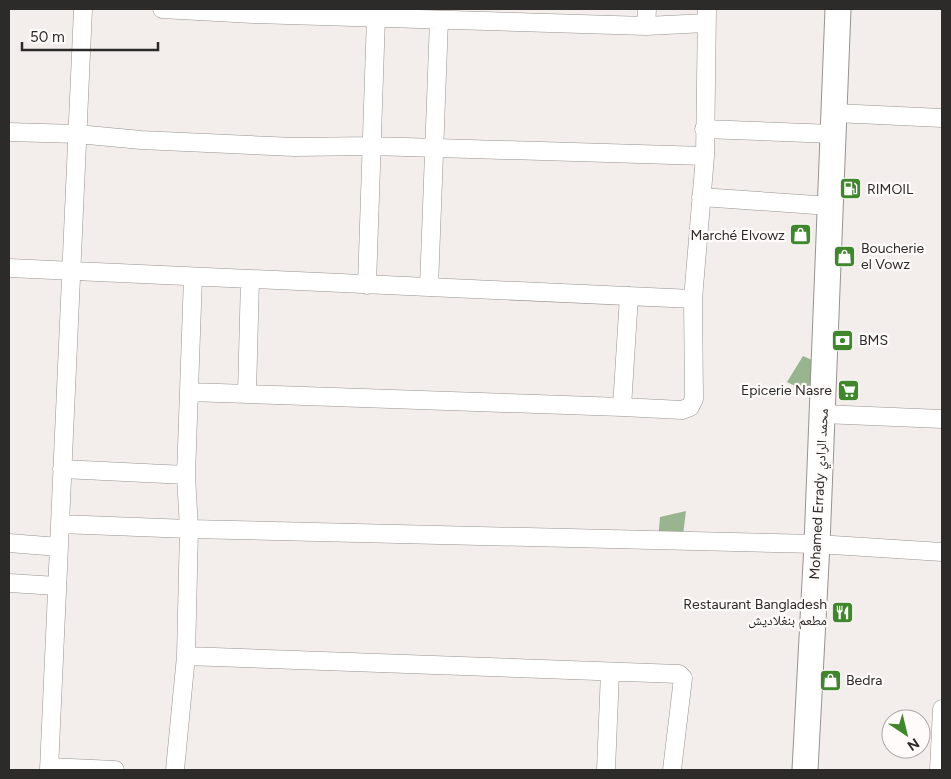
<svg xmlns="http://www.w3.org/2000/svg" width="951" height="779" font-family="Figtree,'Noto Naskh Arabic',sans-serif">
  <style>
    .forest { fill: #99b58f }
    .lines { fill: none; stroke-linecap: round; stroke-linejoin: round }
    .street-casing { stroke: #979390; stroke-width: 19 }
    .secondary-casing { stroke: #979390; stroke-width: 27 }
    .street { stroke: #fff; stroke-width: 18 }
    .secondary { stroke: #fff; stroke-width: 25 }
    .labels { text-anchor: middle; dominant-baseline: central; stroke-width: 4.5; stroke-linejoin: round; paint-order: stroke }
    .poi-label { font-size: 14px; fill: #2c2b2a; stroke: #fefbfa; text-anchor: start }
    .street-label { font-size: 14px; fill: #2c2b2a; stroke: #fefbfa }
  </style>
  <rect width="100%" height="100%" fill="#f3eeeb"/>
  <!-- forest -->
  <path class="forest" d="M803,356L821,364L818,389L799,388L787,382Z
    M686,511L683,535L658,540L660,517Z"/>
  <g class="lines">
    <defs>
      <path id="street" d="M162,9L253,14L646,26L706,23
        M646,26L647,9
        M835,113L942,118
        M704,129L833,134
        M9,132L77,134L141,140L294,147L372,146L705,156
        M701,197L830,206
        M9,268L693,299
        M367,285L376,17
        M429,287L439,20
        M189,392L622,407L682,410L690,407L694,399L693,299L705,156L707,9
        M247,393L250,279
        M622,407L629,296
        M822,414L942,419
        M62,469L186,475
        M60,524L189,529L817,544L942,552
        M9,543L59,547
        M9,583L57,586
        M186,656L679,674L683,678L672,770
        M49,767L115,770
        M49,770L83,9
        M175,770L186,656L189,529L186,475L193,277
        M606,770L610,672
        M939,770L942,709"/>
      <path id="secondary" d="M805,770L817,544L838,9"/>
    </defs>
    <!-- street casing -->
    <use href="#street" class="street-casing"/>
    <!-- secondary casing -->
    <use href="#secondary" class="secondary-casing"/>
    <!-- street -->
    <use href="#street" class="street"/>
    <!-- secondary -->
    <use href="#secondary" class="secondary"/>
  </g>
  <!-- icons -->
  <defs>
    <symbol id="fuel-square" viewBox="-11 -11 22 22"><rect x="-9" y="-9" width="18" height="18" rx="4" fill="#3f862d" stroke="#fefbfa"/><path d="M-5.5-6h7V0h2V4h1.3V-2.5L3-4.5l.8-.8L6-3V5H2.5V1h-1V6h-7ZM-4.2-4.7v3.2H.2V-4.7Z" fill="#fff"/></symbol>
    <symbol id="shop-square" viewBox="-11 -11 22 22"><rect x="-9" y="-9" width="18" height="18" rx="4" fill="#3f862d" stroke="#fefbfa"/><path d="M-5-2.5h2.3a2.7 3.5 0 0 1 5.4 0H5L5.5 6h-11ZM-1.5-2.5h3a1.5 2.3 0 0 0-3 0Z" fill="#fff"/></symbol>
    <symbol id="bank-square" viewBox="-11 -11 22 22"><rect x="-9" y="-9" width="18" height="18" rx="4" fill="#3f862d" stroke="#fefbfa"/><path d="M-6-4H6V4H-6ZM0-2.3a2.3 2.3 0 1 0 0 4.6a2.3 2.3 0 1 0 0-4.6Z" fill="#fff"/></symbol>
    <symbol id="supermarket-square" viewBox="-11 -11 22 22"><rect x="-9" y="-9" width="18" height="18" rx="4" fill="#3f862d" stroke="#fefbfa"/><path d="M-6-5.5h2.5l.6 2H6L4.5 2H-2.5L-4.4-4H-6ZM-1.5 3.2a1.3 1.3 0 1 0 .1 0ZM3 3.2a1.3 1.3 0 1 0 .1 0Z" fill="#fff"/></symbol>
    <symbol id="restaurant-square" viewBox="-11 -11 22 22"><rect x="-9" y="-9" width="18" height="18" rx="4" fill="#3f862d" stroke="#fefbfa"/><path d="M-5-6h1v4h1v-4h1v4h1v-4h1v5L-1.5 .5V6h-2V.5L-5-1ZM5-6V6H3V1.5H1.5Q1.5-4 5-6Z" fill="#fff"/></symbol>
  </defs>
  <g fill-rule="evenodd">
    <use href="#fuel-square" x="838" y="176" width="25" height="25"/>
    <use href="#shop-square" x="788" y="222" width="25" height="25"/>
    <use href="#shop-square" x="832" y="244" width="25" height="25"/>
    <use href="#bank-square" x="830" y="328" width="25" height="25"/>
    <use href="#supermarket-square" x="836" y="378" width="25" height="25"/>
    <use href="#restaurant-square" x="830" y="600" width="25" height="25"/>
    <use href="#shop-square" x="818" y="668" width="25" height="25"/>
  </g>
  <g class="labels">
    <!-- poi labels -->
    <g class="poi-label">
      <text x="867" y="189">RIMOIL</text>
      <text x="785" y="235" text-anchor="end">Marché Elvowz</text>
      <text x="861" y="248">Boucherie<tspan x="861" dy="16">el Vowz</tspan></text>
      <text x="859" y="340">BMS</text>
      <text x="832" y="390" text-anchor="end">Epicerie Nasre</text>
      <text x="827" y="604" text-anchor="end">Restaurant Bangladesh<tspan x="827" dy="16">مطعم بنغلاديش</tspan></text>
      <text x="846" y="680">Bedra</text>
    </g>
    <!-- street labels -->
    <g class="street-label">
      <text transform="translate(819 494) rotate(-87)">Mohamed Errady محمد الرادي</text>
    </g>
  </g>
  <!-- border -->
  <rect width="951" height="779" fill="none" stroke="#2c2b2a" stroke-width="20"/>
  <!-- north arrow -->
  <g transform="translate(906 734) rotate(145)"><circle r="24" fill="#fefbfa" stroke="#aaa8a7"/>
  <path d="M0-4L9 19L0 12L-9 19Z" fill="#3f862d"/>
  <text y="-8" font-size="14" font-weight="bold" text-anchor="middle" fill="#2c2b2a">N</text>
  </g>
  <!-- scale -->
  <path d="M22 42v8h136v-8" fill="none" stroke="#2c2b2a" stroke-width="2.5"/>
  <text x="30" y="42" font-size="15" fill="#2c2b2a" stroke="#fefbfa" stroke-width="4" paint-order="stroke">50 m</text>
</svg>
